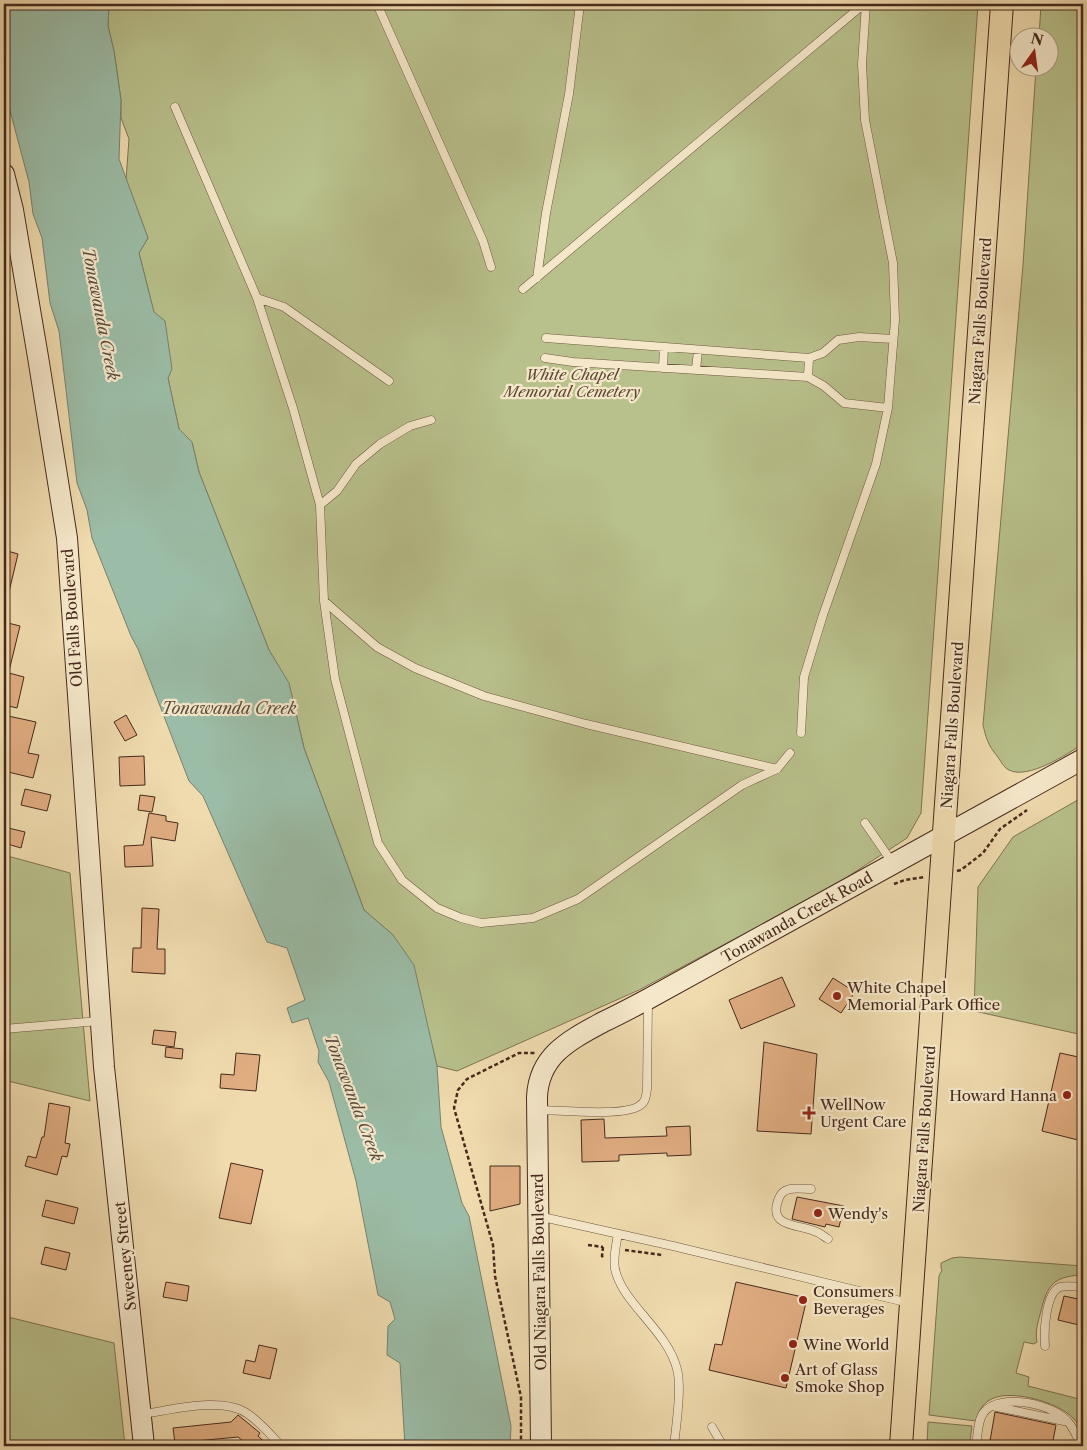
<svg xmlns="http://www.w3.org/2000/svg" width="1087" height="1450" font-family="'Libre Caslon Text',serif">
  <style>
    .green { fill: #b8c08b; stroke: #807454 }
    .water { fill: #9bbca6; stroke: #79816f }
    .building { fill: #e0ad81; stroke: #47291d }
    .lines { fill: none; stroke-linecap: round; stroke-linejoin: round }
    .lane-casing { stroke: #715641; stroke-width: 9 }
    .secondary-casing { stroke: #47291d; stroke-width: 22 }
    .primary-casing { stroke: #47291d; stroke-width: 24 }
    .path { stroke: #47291d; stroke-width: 2.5; stroke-dasharray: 4 2.5; stroke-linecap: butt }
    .lane { stroke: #f5e8ca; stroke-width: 8 }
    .secondary { stroke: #f5e8ca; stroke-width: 20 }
    .primary { stroke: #efdbae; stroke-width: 22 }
    .poi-dot { fill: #8f2418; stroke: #f5e8ca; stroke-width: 2 }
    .labels { text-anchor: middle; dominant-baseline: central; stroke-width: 4.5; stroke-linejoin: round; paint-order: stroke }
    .street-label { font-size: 15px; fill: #47291d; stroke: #f5e8ca }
    .park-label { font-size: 15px; font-style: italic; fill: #5e4733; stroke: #f5e8ca }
    .poi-label { font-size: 15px; fill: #47291d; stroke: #f5e8ca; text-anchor: start }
    .water-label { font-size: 16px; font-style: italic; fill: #5c4e3f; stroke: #f5e8ca }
  </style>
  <rect width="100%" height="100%" fill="#efdbae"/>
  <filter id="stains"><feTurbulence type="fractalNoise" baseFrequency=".004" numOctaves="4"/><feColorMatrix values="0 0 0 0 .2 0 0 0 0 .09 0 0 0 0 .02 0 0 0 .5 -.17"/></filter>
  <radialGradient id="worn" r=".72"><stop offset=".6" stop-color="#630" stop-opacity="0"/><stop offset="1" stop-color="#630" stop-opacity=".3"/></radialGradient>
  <!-- green -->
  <path class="green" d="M109,4H978L921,813L907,838L835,885L639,990L457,1071L437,1066L428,1030L393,935L364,910L304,748L289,684L269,650L199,472L192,442L179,429L168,378L165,321L154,313L139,253L148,238L126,180L129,139L121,118V100L114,51L108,26Z
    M1041,4H1083V744C1067,754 1028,780 1009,770C1003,767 1001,761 997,756C988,745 986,738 983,725L1023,265L1036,68H1050V38L1039,37Z
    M1083,797V1035L974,1011L978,887L1013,837Z
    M4,855L70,873L90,1101L4,1080Z
    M960,1257L1083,1266V1275C1054,1276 1047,1285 1041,1311C1038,1322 1035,1331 1037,1342L1034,1344L1024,1342L1016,1373L1029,1377L1028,1386L1083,1400V1435C1081,1429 1077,1422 1073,1418C1058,1402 1007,1387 988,1401C981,1406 978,1413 976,1421L929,1415L939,1276L942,1270L941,1268V1263L952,1258Z
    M4,1316L114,1343L125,1446H4Z
    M928,1422L972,1426L970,1441L976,1443L975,1446H927Z"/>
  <!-- water -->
  <path class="water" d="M4,4H109L108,26L114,51L121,100L119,159L148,238L139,253L154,312L165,321L172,369L168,378L179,429L192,442L199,472L269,650L289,683L304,748L364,910L393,935L414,965L437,1066L441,1127L462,1203L469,1216L511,1426L510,1446H405L400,1363L387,1355L388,1326L395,1319L390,1302L378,1295L356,1181L329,1082L318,1062L319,1051L308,1018L292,1023L287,1008L305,1000L287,948L267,942L203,796L189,781L138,649L131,636L92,538L87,510L77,483L59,331L50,303L42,238L33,214L29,182L4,88Z"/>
  <!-- building -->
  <path class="building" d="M4,550L18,554L8,596L4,595Z
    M4,622L20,626L8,675H4Z
    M9,673L24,677L17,708L4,705V694Z
    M126,715L137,735L125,741L114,722Z
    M8,716L36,722L28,753L39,755L33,778L4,771V732Z
    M144,756L145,785L120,786L119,757Z
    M25,789L51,795L47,811L21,805Z
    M140,795L155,797L152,812L138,810Z
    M149,813L166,816V821L178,823L175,841L151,837L153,866L125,867L124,846L143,845Z
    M4,827L25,832L21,848L4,843Z
    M142,908L159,909L157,949H165V974L132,972L133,948H141Z
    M782,977L795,1006L741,1029L729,1000Z
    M833,978L855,992L841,1013L819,999Z
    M154,1030L176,1032L174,1047L152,1044Z
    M764,1042L817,1054L811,1134L757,1131Z
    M166,1047L183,1049L182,1059L165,1057Z
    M236,1053L260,1055L256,1091L220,1088L221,1074L234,1075Z
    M1060,1053L1083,1058V1134L1082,1141L1042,1131Z
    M49,1103L70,1107L65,1143L70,1144L67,1157L62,1156L57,1175L25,1166L28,1156L36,1158L42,1137H44Z
    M604,1119L605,1138L667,1136L666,1127L690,1126L691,1155L667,1156V1153L619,1155V1161L582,1162L581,1120Z
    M231,1163L263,1170L251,1224L219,1218Z
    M490,1166H520V1204L490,1211Z
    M797,1197L844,1206L839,1227L826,1224L825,1227L792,1219Z
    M46,1200L78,1208L74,1224L42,1216Z
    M45,1247L70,1253L66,1270L41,1264Z
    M166,1282L189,1286L187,1301L163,1297Z
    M736,1282L807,1298L786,1388L709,1370L715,1344L722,1345Z
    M1064,1296L1083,1300V1326L1058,1320Z
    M259,1345L277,1349L270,1379L243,1373L246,1360L255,1362Z
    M995,1412L1056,1425L1052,1446H1013L990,1441Z
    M238,1415L260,1433L258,1436L269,1446H249L238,1437L175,1443L173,1428L231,1422Z"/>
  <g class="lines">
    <defs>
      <path id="lane" d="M377,4L483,241L491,267
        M175,107L257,298L293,408L320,505L324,601L335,679L378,843L402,880L437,908L461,918L481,923L533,918L578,899L742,785L777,769L790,753
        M537,278L546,213L569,94L580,4
        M523,289L864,4
        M257,298L284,307L389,381
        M546,338L809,358L823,353L838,340L859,337L893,339
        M545,358L573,362L808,377L824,386L844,403L888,408
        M663,368L664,347
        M696,370L698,350
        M808,377L809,358
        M320,505L337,491L356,464L380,444L410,426L431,420
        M324,601L377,647L415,668L484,696L586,724L777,769
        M801,733L804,677L823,615L876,464L888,408L895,320L893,263L865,120L862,64L866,4
        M865,823L892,862
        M4,1029L99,1021
        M538,1110C560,1110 622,1117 639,1106C646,1102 646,1096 647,1089L648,1001
        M811,1189C800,1189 784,1185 779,1198C767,1227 796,1224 814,1231C819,1232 823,1236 828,1239
        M538,1216L673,1246L909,1303
        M618,1234C616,1245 613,1258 615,1269C622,1303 667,1330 677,1369C682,1388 676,1426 674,1446
        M1045,1346C1044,1333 1045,1293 1060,1287C1067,1285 1076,1287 1083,1287
        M992,1406L1064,1421
        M143,1414C172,1410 223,1396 248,1414C261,1423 271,1435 281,1446
        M712,1427L723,1446
        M976,1446C978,1436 977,1421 984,1412C1001,1392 1055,1404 1069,1423C1074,1429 1077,1437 1080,1443V1446"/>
      <path id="secondary" d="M4,174L13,210L38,357L67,538L104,1067L144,1446
        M541,1446L537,1097C539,1055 570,1040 603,1022C618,1015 633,1007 648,999L1083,759"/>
      <path id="primary" d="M901,1446L1002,4"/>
    </defs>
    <!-- lane casing -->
    <use href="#lane" class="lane-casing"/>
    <!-- secondary casing -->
    <use href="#secondary" class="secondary-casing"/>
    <!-- primary casing -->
    <use href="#primary" class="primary-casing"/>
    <!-- path -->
    <path class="path" d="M957,871L961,870L983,853L1000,829L1027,810
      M894,884L905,880L925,877
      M588,1245L603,1247
      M603,1247L602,1256L604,1258
      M625,1250L662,1255
      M521,1446V1397L495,1276L493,1245L454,1108L458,1090L467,1079L519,1053H535"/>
    <!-- lane -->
    <use href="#lane" class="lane"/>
    <!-- secondary -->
    <use href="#secondary" class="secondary"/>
    <!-- primary -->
    <use href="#primary" class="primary"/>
  </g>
  <!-- markers -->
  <g class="poi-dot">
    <circle cx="837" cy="996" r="5"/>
    <circle cx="1067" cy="1095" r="5"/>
    <path d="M806.5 1105.5h5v5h5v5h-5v5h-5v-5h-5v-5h5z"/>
    <circle cx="818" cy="1213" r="5"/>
    <circle cx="803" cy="1300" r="5"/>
    <circle cx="793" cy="1344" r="5"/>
    <circle cx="785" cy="1378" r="5"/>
  </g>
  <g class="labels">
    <!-- street labels -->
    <g class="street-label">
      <text transform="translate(980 321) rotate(-86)">Niagara Falls Boulevard</text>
      <text transform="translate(72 618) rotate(-94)">Old Falls Boulevard</text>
      <text transform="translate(952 725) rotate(-86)">Niagara Falls Boulevard</text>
      <text transform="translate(797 917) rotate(-29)">Tonawanda Creek Road</text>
      <text transform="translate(924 1129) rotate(-86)">Niagara Falls Boulevard</text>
      <text transform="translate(125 1256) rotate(-96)">Sweeney Street</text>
      <text transform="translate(539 1272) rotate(-91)">Old Niagara Falls Boulevard</text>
    </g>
    <!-- park labels -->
    <g class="park-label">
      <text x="572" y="374">White Chapel<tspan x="572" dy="17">Memorial Cemetery</tspan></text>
    </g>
    <!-- poi labels -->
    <g class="poi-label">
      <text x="847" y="987">White Chapel<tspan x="847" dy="17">Memorial Park Office</tspan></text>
      <text x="1057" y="1095" text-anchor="end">Howard Hanna</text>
      <text x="820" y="1104">WellNow<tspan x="820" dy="17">Urgent Care</tspan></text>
      <text x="828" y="1213">Wendy's</text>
      <text x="813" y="1291">Consumers<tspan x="813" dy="17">Beverages</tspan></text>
      <text x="803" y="1344">Wine World</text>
      <text x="795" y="1369">Art of Glass<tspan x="795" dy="17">Smoke Shop</tspan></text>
    </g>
    <!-- water labels -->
    <g class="water-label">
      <text transform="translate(101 314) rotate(79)">Tonawanda Creek</text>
      <text x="229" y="708">Tonawanda Creek</text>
      <text transform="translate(354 1098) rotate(69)">Tonawanda Creek</text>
    </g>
  </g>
  <!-- margin -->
  <rect width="1087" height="1450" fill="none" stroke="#efdbae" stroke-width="20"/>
  <rect x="5" y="5" width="1077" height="1440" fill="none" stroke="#47291d" stroke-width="2.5"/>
  <rect x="10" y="10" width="1067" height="1430" fill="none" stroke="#47291d"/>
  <!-- north arrow -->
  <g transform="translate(1034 52) rotate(14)"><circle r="24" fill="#f5e8ca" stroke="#af9c85"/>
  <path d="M0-4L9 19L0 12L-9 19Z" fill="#8f2418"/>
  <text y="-8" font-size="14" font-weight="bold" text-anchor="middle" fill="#47291d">N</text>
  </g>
  <rect width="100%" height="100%" filter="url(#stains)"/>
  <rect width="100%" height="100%" fill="url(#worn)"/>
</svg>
